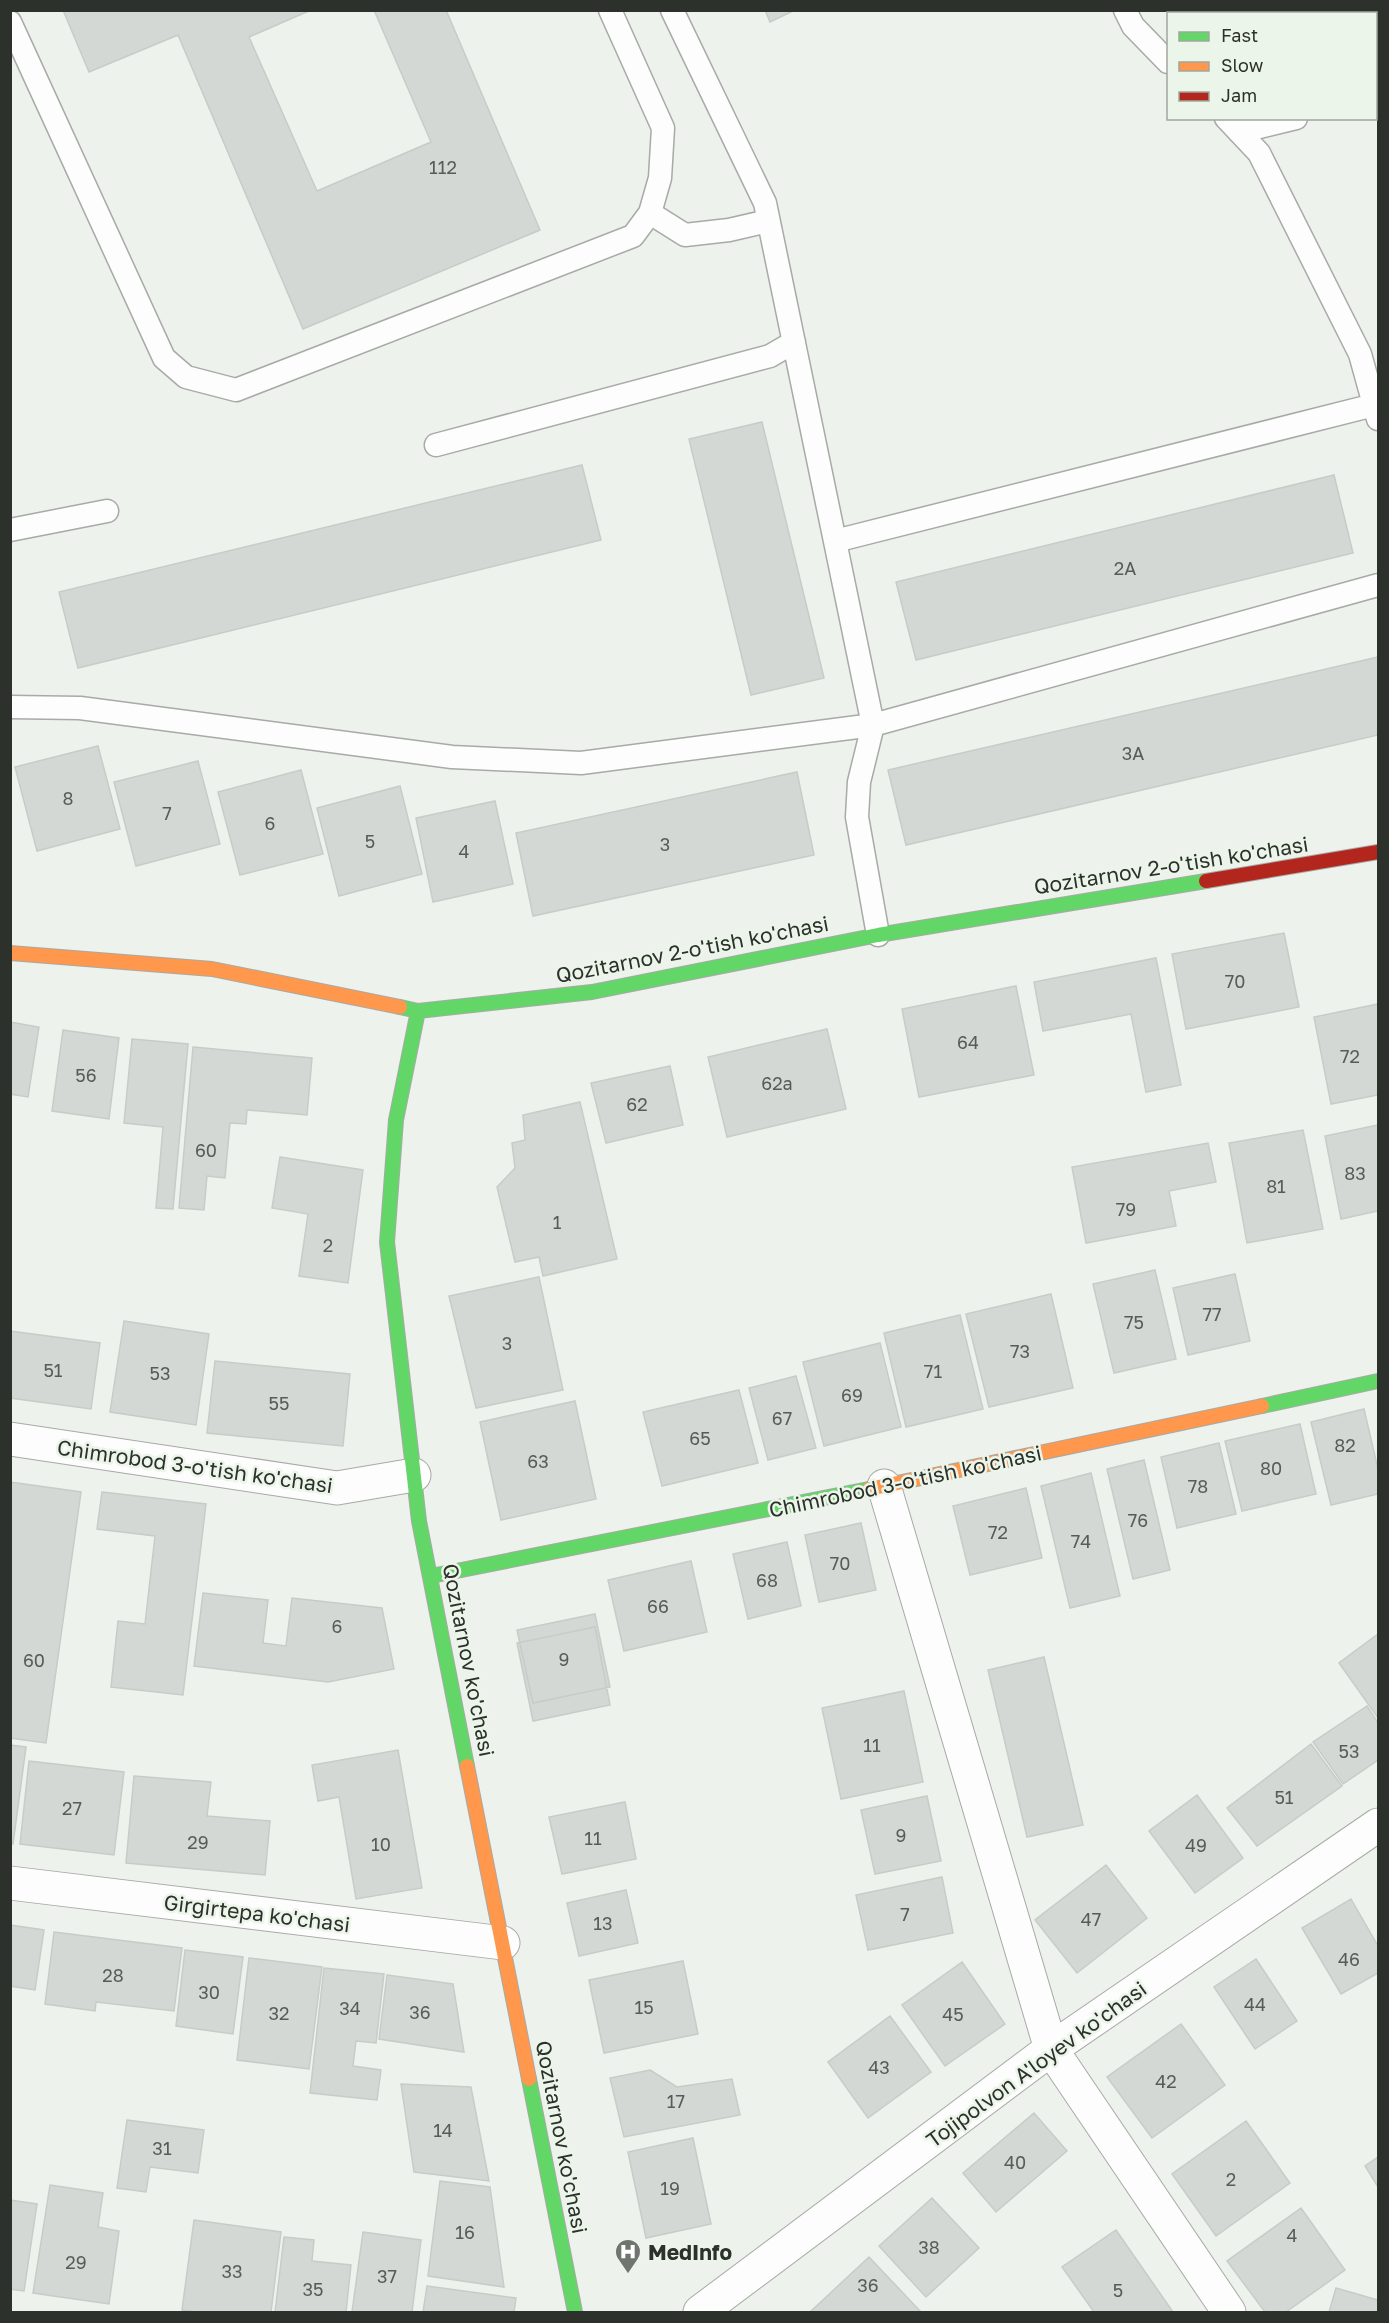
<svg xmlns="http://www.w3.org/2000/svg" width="1389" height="2323" font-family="'Golos Text',sans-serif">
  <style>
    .building { fill: #d3d8d5; stroke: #c6ccc8; stroke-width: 1.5 }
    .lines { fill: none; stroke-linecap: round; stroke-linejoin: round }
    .lane-casing { stroke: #a7aaa6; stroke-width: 25 }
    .street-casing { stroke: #a7aaa6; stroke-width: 35 }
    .fast-casing { stroke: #a7aaa6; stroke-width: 16 }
    .slow-casing { stroke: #a7aaa6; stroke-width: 16 }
    .jam-casing { stroke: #a7aaa6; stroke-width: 16 }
    .lane { stroke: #fcfdfc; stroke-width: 22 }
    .street { stroke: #fcfdfc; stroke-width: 33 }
    .fast { stroke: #63d668; stroke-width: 14 }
    .slow { stroke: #ff974d; stroke-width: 14 }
    .jam { stroke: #b3261e; stroke-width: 14 }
    .labels { text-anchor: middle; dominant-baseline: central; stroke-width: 5; stroke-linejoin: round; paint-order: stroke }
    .number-label { font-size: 18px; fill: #585c58 }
    .street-label { font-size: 21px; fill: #2d312c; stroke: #ecf5e9 }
    .poi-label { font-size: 21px; font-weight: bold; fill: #2d312c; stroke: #ecf5e9; text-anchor: start }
  </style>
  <rect width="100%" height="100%" fill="#edf2ec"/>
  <!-- building -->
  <path class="building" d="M63,10H311L249,37L317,191L431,142L374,10H446L540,230L303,329L178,35L89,72Z
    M765,10H795L770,22Z
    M762,422L824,678L751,695L689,439Z
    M582,465L601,540L78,668L59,592Z
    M1334,475L1353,553L916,660L896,582Z
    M1378,657V735L906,845L888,770Z
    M98,746L120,829L37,851L15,767Z
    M198,761L220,844L136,866L114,782Z
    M301,770L323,854L240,875L218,792Z
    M797,772L814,855L533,916L516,833Z
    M400,786L422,874L339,896L317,808Z
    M495,801L513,884L433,902L416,818Z
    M1284,933L1299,1007L1186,1029L1172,954Z
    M1156,958L1181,1085L1146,1092L1131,1014L1043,1031L1034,982Z
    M1016,986L1034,1075L919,1097L902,1009Z
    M1378,1004V1095L1331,1104L1314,1017Z
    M10,1022L39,1027L28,1097L10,1094Z
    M827,1029L846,1109L727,1137L708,1057Z
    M63,1030L119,1038L109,1119L52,1111Z
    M132,1039L188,1044L173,1209L156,1208L163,1127L124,1123Z
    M193,1047L312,1058L307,1115L247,1110L246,1124L230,1123L225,1178L207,1176L204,1210L179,1208Z
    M670,1066L683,1125L606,1143L591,1083Z
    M580,1102L617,1259L543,1276L539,1257L515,1262L497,1187L515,1168L512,1143L525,1140L523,1115Z
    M1378,1125V1211L1341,1219L1325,1136Z
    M1303,1130L1323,1229L1247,1243L1229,1143Z
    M1208,1143L1216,1182L1169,1191L1176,1226L1086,1243L1072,1167Z
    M280,1157L363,1170L348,1283L299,1276L308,1214L272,1208Z
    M1155,1270L1176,1359L1114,1373L1093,1284Z
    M1235,1274L1250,1341L1188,1355L1173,1288Z
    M539,1277L563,1390L476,1408L449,1296Z
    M1051,1294L1073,1388L989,1407L966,1314Z
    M960,1315L983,1409L906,1427L884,1333Z
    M124,1321L209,1334L196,1425L110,1412Z
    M10,1331L100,1343L91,1409L10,1398Z
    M880,1343L901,1427L824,1446L803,1362Z
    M215,1361L350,1374L343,1446L207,1433Z
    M796,1376L816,1448L768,1460L749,1388Z
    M739,1390L758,1463L662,1486L643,1412Z
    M575,1401L596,1499L501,1520L480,1422Z
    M1364,1409L1378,1469V1494L1331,1505L1311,1422Z
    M1300,1424L1316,1494L1242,1511L1225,1441Z
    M1219,1443L1236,1514L1177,1528L1161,1457Z
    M1144,1460L1170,1570L1133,1579L1107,1469Z
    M1091,1473L1120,1596L1070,1608L1041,1486Z
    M10,1482L81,1492L46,1743L10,1738Z
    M1026,1488L1042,1558L970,1575L953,1506Z
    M102,1492L206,1504L183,1695L111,1687L118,1621L145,1624L155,1536L97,1529Z
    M861,1523L876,1590L819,1602L805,1535Z
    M787,1542L801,1606L748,1619L733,1554Z
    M691,1561L707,1632L624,1651L608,1580Z
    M203,1593L268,1600L263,1643L286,1646L292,1598L382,1608L394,1669L328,1682L194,1666Z
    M595,1614L610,1687L533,1703L517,1630Z
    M595,1627L610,1705L533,1721L517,1643Z
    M1378,1634V1718L1339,1663Z
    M1044,1657L1083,1825L1027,1837L988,1670Z
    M904,1691L923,1782L841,1799L822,1708Z
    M1367,1706L1378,1723V1760L1343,1784L1313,1742Z
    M1311,1744L1342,1786L1257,1846L1227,1808Z
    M10,1745L26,1747L13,1844L10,1843Z
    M398,1750L422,1888L356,1899L339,1797L318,1801L312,1765Z
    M29,1761L124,1772L114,1855L20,1844Z
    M134,1776L211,1782L207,1816L270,1821L265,1875L126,1863Z
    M1197,1795L1243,1858L1195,1893L1149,1831Z
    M927,1796L941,1861L875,1874L861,1810Z
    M625,1802L636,1859L562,1874L549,1817Z
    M1106,1865L1147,1918L1077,1973L1035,1920Z
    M942,1877L953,1933L868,1950L856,1895Z
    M626,1890L638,1943L579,1956L567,1903Z
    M1351,1899L1378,1946V1973L1341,1994L1302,1928Z
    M10,1925L44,1930L35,1990L10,1986Z
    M54,1932L182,1948L174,2011L96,2002L95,2011L45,2004Z
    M185,1950L243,1957L233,2034L176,2026Z
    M249,1958L322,1967L309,2069L237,2060Z
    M1256,1959L1297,2021L1255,2049L1214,1987Z
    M683,1961L698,2034L604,2053L589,1980Z
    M962,1962L1005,2024L945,2066L902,2005Z
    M324,1968L384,1974L376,2043L356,2041L353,2066L381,2070L377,2100L310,2093Z
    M387,1975L453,1984L464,2052L379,2039Z
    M890,2016L931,2072L868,2118L828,2062Z
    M1181,2024L1225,2085L1152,2138L1107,2077Z
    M650,2070L677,2087L732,2079L740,2115L624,2137L610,2078Z
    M401,2084L471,2087L489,2181L414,2172Z
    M1034,2113L1067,2151L996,2212L963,2173Z
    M127,2120L204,2130L198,2173L150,2167L146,2192L117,2188Z
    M1246,2121L1290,2183L1216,2236L1172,2174Z
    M693,2138L711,2224L646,2238L628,2152Z
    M1378,2157V2187L1365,2166Z
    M440,2181L490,2187L504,2287L428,2276Z
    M50,2185L103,2193L98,2227L119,2231L109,2304L33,2293Z
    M932,2198L979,2248L926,2297L879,2246Z
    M10,2200L37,2204L24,2291L10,2289Z
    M1301,2208L1345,2270L1286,2312H1265L1227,2261Z
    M194,2220L281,2232L271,2312H197L182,2310Z
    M1116,2230L1173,2312H1094L1062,2267Z
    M363,2232L421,2240L412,2312H352Z
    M284,2237L314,2240L312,2261L351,2265L346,2312H275Z
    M869,2257L921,2312H810Z
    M427,2286L516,2298L514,2312H423Z
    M1336,2288L1378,2300V2312H1329Z"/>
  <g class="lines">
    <defs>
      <path id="lane" d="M1125,10L1133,26L1168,62
        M1330,10L1331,14
        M10,22L164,358L186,377L236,390L633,236L650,213L660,178L663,128L610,10
        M1226,118L1259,153L1360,354L1378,419
        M1239,132L1296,118
        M650,213L685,235L729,230L768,221
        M436,445L770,356L794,342
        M10,530L107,511
        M835,541L1374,405
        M10,707L80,708L452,757L581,763L873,725L765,203L672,10
        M878,935L857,817L859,782L873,725L1378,585"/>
      <path id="street" d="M10,1439L337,1488L414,1475
        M884,1486L1051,2049L1229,2312
        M10,1883L503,1943
        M700,2312L1051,2049L1378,1825"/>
      <path id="fast" d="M400,1007L418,1011L592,992L878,935L1206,881
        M418,1011L396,1120L387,1242L419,1521L467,1766
        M1262,1406L1378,1381
        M431,1576L869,1489
        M529,2079L575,2312"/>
      <path id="slow" d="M10,953L212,969L400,1007
        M869,1489L1262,1406
        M467,1766L529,2079"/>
      <path id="jam" d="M1206,881L1378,852"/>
    </defs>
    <!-- lane casing -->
    <use href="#lane" class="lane-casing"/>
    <!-- street casing -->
    <use href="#street" class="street-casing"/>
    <!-- fast casing -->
    <use href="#fast" class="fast-casing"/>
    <!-- slow casing -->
    <use href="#slow" class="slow-casing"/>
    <!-- jam casing -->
    <use href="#jam" class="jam-casing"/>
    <!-- lane -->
    <use href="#lane" class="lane"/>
    <!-- street -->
    <use href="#street" class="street"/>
    <!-- fast -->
    <use href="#fast" class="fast"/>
    <!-- slow -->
    <use href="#slow" class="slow"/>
    <!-- jam -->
    <use href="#jam" class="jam"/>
  </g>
  <!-- icons -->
  <defs>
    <symbol id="hospital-pin" viewBox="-11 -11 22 30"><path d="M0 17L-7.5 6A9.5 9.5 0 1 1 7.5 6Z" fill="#70756f" stroke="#ecf5e9"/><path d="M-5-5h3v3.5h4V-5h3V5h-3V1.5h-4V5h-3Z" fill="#fff"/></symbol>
  </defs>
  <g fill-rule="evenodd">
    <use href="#hospital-pin" x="613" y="2237" width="30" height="40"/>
  </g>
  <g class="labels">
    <!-- number labels -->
    <g class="number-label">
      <text x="443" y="167">112</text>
      <text x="1125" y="568">2A</text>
      <text x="1133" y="753">3A</text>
      <text x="68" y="798">8</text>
      <text x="167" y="813">7</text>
      <text x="270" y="823">6</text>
      <text x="370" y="841">5</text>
      <text x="665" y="844">3</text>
      <text x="464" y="851">4</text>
      <text x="1235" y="981">70</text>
      <text x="968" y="1042">64</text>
      <text x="1350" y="1056">72</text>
      <text x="86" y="1075">56</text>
      <text x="777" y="1083">62a</text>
      <text x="637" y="1104">62</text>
      <text x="206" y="1150">60</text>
      <text x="1355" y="1173">83</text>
      <text x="1276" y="1186">81</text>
      <text x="1126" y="1209">79</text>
      <text x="557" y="1222">1</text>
      <text x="328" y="1245">2</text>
      <text x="1212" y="1314">77</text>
      <text x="1134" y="1322">75</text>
      <text x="507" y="1343">3</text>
      <text x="1020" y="1351">73</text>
      <text x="53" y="1370">51</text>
      <text x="933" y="1371">71</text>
      <text x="160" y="1373">53</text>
      <text x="852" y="1395">69</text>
      <text x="279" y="1403">55</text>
      <text x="782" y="1418">67</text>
      <text x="700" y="1438">65</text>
      <text x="1345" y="1445">82</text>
      <text x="538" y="1461">63</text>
      <text x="1271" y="1468">80</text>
      <text x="1198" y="1486">78</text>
      <text x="1138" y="1520">76</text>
      <text x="998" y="1532">72</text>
      <text x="1081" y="1541">74</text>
      <text x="840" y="1563">70</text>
      <text x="767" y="1580">68</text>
      <text x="658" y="1606">66</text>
      <text x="337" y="1626">6</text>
      <text x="564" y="1659">9</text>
      <text x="34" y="1660">60</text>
      <text x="872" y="1745">11</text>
      <text x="1349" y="1751">53</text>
      <text x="1284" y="1797">51</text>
      <text x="72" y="1808">27</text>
      <text x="901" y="1835">9</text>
      <text x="593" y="1838">11</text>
      <text x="198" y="1842">29</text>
      <text x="381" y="1844">10</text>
      <text x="1196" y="1845">49</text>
      <text x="905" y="1914">7</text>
      <text x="1091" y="1919">47</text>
      <text x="603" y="1923">13</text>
      <text x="1349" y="1959">46</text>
      <text x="113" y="1975">28</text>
      <text x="209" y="1992">30</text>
      <text x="1255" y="2004">44</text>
      <text x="644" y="2007">15</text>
      <text x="350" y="2008">34</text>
      <text x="420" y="2012">36</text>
      <text x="279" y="2013">32</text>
      <text x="953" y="2014">45</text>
      <text x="879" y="2067">43</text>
      <text x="1166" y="2081">42</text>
      <text x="676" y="2101">17</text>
      <text x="443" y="2130">14</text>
      <text x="162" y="2148">31</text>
      <text x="1015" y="2162">40</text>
      <text x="1231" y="2179">2</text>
      <text x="670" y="2188">19</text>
      <text x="465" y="2232">16</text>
      <text x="1292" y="2235">4</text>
      <text x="929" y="2247">38</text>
      <text x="76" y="2262">29</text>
      <text x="232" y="2271">33</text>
      <text x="387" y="2276">37</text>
      <text x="868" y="2285">36</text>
      <text x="313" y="2289">35</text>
      <text x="1118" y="2290">5</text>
    </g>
    <!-- street labels -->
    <g class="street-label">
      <text transform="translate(1171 865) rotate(-9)">Qozitarnov 2-o'tish ko'chasi</text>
      <text transform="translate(692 949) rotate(-11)">Qozitarnov 2-o'tish ko'chasi</text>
      <text transform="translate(195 1466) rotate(8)">Chimrobod 3-o'tish ko'chasi</text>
      <text transform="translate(905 1481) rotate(-12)">Chimrobod 3-o'tish ko'chasi</text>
      <text transform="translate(469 1660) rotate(79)">Qozitarnov ko'chasi</text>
      <text transform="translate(257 1913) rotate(7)">Girgirtepa ko'chasi</text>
      <text transform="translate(1036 2064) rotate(-36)">Tojipolvon A'loyev ko'chasi</text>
      <text transform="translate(562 2137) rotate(79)">Qozitarnov ko'chasi</text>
    </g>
    <!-- poi labels -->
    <g class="poi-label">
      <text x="648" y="2252">MedInfo</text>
    </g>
  </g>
  <!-- border -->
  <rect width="1389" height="2323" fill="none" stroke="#2d312c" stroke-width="24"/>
  <!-- legend -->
  <rect x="1167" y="12" width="210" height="108" fill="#ecf5e9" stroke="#a0a79d" stroke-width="1.5"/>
  <rect x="1179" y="32" width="30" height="9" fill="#63d668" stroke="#a0a79d" stroke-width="1.5"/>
  <text x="1221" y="42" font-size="18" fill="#2d312c">Fast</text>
  <rect x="1179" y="62" width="30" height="9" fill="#ff974d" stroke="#a0a79d" stroke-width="1.5"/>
  <text x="1221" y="72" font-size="18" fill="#2d312c">Slow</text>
  <rect x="1179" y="92" width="30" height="9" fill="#b3261e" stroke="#a0a79d" stroke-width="1.5"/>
  <text x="1221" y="102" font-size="18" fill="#2d312c">Jam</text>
</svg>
